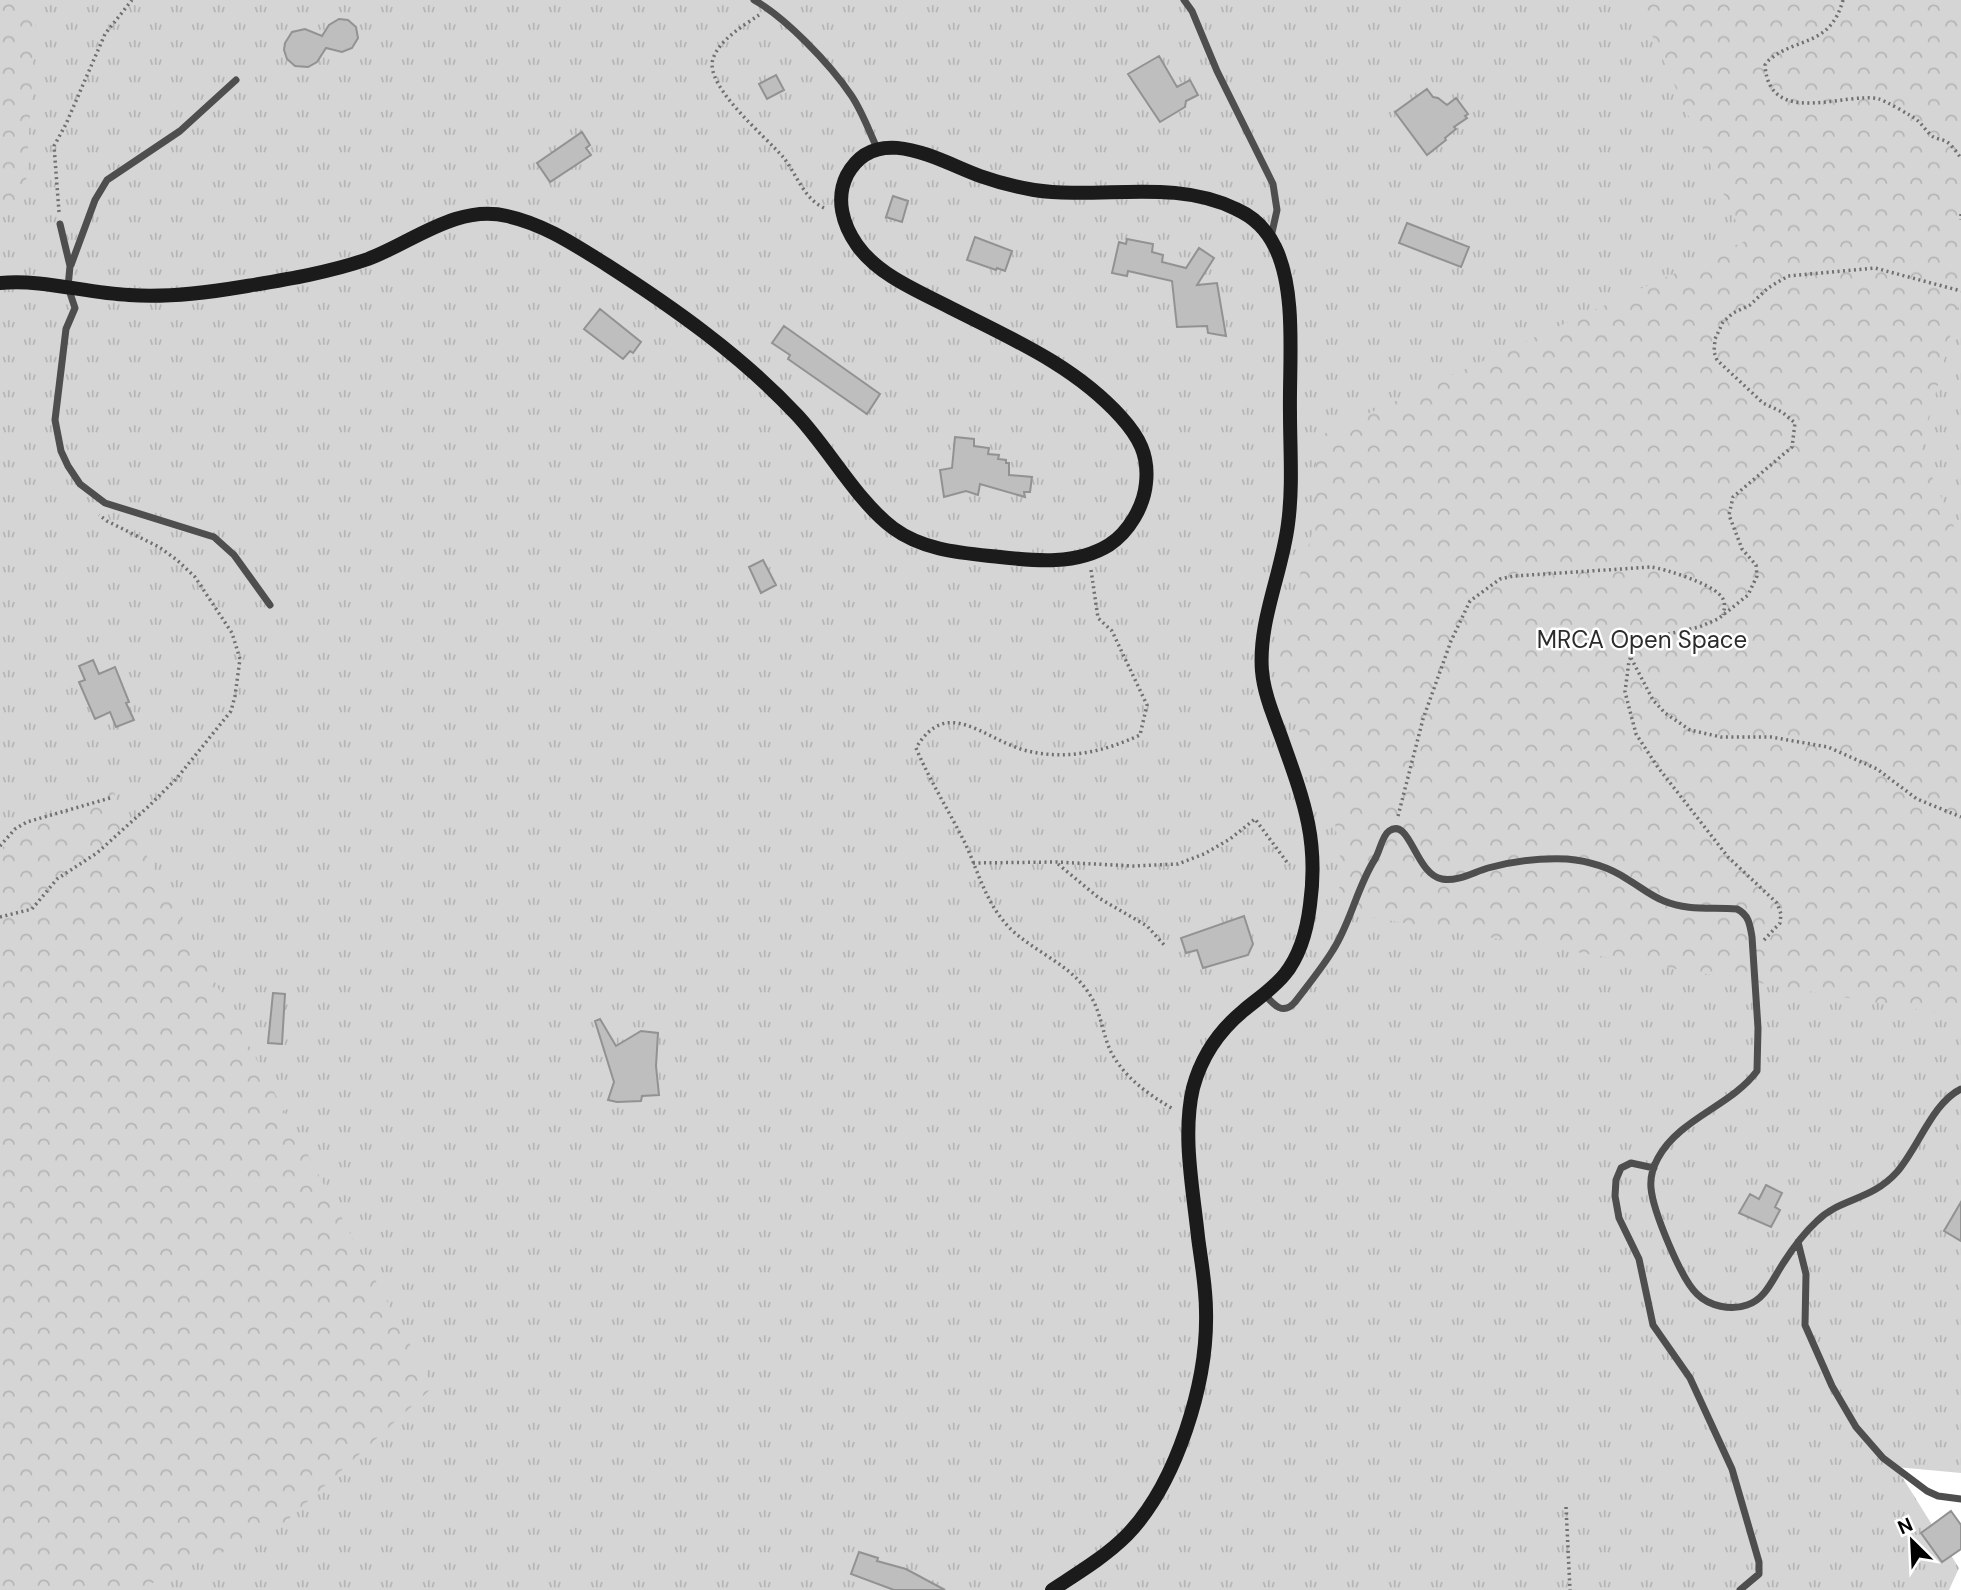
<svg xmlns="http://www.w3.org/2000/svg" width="1961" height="1590" font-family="'DM Sans',sans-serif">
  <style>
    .grass { fill: url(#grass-tufts) }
    .forest { fill: url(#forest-crowns) }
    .building { fill: #bebebe; stroke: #929292; stroke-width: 2 }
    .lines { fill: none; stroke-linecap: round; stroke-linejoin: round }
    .path { stroke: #707070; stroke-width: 3.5; stroke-dasharray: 2 3.5; stroke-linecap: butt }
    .service { stroke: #4e4e4e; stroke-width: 7 }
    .secondary { stroke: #1b1b1b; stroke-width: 14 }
    .labels { text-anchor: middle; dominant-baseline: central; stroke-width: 5; stroke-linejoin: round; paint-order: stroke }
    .park-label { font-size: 24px; fill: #2c2c2c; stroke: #fff }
  </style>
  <defs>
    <pattern id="grass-tufts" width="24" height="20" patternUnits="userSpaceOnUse" patternTransform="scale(1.75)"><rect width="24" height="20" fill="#d5d5d5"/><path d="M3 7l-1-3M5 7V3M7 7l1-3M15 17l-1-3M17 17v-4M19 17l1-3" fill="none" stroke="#b5b5b5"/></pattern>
    <pattern id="forest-crowns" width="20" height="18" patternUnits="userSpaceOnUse" patternTransform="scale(1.75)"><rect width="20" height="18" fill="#d5d5d5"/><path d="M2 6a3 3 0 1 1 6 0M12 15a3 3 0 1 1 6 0" fill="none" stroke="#b5b5b5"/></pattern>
  </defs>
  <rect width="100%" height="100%" fill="#fff"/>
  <!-- grass -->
  <path class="grass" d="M0,0H1961V1473L1896,1467L1959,1568L1949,1590H0Z"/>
  <!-- forest -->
  <path class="forest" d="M0,0H37L25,198L0,210Z
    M1636,0H1961V294L1921,451L1961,543V1017L1339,912L1340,856L1334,817L1280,683L1277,664L1278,651L1313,530L1317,488L1315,438L1745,241Z
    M112,791L433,1387L284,1523L137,1590H0V856L13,833Z"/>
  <!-- building -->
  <path class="building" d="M339,19L348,20L356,27L358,38L352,48L342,52L326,48L317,62L308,67L295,66L287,59L284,50L285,43L292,32L305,29L322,36L329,25Z
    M1159,56L1177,87L1190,80L1198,95L1186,101L1185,107L1160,122L1128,74Z
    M776,75L784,90L767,99L759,84Z
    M1427,89L1433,97L1438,98L1447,105L1456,98L1468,114L1465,116L1467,118L1454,127L1456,129L1445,138L1446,140L1427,155L1395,112Z
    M582,132L590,145L586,148L591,155L550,182L537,163Z
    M893,196L908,201L902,222L886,217Z
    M1407,223L1469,247L1461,267L1399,243Z
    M975,237L1012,251L1005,271L997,268L996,270L967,260Z
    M1127,239L1153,244L1152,252L1163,255L1162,262L1186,268L1199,248L1214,258L1197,285L1217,283L1226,336L1208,333L1207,326L1177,327L1172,281L1128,271L1127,276L1112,273L1119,242L1126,244Z
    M600,309L641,342L633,353L630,351L623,359L584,329Z
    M784,326L880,394L867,414L788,359L790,355L772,343Z
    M955,437L974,439V446L989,448L988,454L999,455L998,459L1006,460V463H1009V475L1032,477L1030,492H1024L1025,497L980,484L978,495L966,491L944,497L940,470L952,468Z
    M763,560L776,585L761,593L749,567Z
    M93,660L99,674L115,667L129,702L126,703L134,720L116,727L110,712L95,719L79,682L85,680L79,666Z
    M1244,916L1253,944L1248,955L1203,968L1197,950L1186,953L1181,938Z
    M273,993L285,994L282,1044L268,1043Z
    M600,1019L616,1046L641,1031L658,1033L656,1066L659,1095L642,1096L641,1101L617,1102L608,1100L614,1082L595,1021Z
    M1766,1185L1782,1193L1775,1207L1780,1210L1771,1227L1739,1213L1750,1194L1759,1199Z
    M1961,1202V1241L1944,1231Z
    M1951,1511L1961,1525V1549L1942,1562L1921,1533Z
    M859,1552L878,1558L877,1561L906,1569L945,1590H894L851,1574Z"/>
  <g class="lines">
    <!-- path -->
    <path class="path" d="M1843,0C1830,47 1798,36 1769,60L1765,65C1769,129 1846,91 1879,99C1884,100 1912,116 1917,120C1922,124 1926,131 1932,136C1936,139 1942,139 1947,142C1952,145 1957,153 1961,158
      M759,15C743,26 719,40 713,59C704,86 766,137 783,157C797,174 804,201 827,209
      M59,212L54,146L66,124L105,34L132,0
      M1961,214V220
      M1091,570L1098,618L1112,631L1147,705L1140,735C1103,752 1065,761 1024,750C982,738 947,696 916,748C930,781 949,811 965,843C978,871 985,900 1006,924C1029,950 1068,962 1088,992C1101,1010 1102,1033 1111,1052C1125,1078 1148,1094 1173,1109
      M1631,658L1653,700L1665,713L1690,730L1721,737H1771L1828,747L1877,769L1917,799L1961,817
      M1398,816L1423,719L1451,641L1470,601L1500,579L1514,576L1651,567C1666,569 1708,583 1719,594C1726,600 1725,607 1723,615
      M0,846L15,829L27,822L110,798
      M973,863L1056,862L1133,866L1178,864L1204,854L1230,839L1255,819L1289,865
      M1058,864L1099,898L1147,926L1166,947
      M0,917L32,909L57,879L97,853L150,805L177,778L219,726L231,711L235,696L240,659L232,633L195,577L177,560L159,547L107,521L99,515
      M1764,940L1780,923L1781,914L1777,903L1728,857L1657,766L1636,734L1625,692L1629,661L1636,647L1647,639L1699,627L1718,619L1748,595L1757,576L1756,565L1742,549L1729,515L1733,497L1792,447L1795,423L1782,412L1763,403L1717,360L1714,352L1715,339L1723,322L1733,313L1750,305L1768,288L1788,276L1875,268L1961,291
      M1566,1507L1570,1590"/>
    <!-- service -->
    <path class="service" d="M754,0C785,17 830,64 851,95C862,111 869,131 877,148
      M1184,0L1192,11L1217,71L1273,184L1277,210L1271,237
      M60,224L70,266L68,287L75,308L66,329L55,420L61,451L68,466L80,484L105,503L214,537L234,555L270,605
      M71,265L95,200L107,180L180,131L236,80
      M1264,994C1274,1005 1283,1016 1295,1002C1308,985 1322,968 1333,950C1351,922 1357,887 1375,859C1380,851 1382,836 1389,831C1410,816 1415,874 1442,879C1457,882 1474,872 1488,868C1513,861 1542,858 1567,859C1589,861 1609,867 1627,879C1639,886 1651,896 1664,901C1688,911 1711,907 1737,909C1749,915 1750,925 1752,937L1758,1028L1757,1071C1731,1106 1680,1118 1658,1158C1653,1167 1650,1177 1651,1188C1653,1211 1681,1279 1697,1294C1709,1306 1731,1311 1747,1305C1766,1299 1773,1278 1784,1262C1793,1248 1804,1233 1817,1221C1840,1198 1871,1201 1897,1172C1918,1148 1933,1102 1961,1089
      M1654,1168L1631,1163L1621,1168L1616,1180L1615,1196L1619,1218L1639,1259L1653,1325L1690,1378L1732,1469L1759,1562V1574L1740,1590
      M1798,1242L1806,1274L1805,1325L1832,1386L1856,1427L1883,1458L1927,1491L1938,1496L1961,1499"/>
    <!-- secondary -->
    <path class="secondary" d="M0,283C44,279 85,293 129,295C166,298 205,293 241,287C283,280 328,273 368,259C413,242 457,204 507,216C544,224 575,245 607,265C674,308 742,356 797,415C829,449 857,501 893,528C924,551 963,553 1000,557C1035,561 1077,565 1109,545C1129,532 1144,506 1146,483C1149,455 1139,437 1121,417C1074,365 1010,338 949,307C918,291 878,275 857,245C843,225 835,199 847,175C876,121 939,161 980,176C997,182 1016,187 1034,190C1101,200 1173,178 1236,209C1254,217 1267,230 1275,247C1297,291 1289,363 1290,413C1290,450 1293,487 1288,524C1282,573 1258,622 1262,671C1264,695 1275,719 1283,742C1304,801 1319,841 1310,905C1307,930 1301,954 1285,974C1273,989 1257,999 1243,1011C1219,1031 1201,1058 1193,1088C1182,1135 1193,1189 1198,1237C1201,1261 1206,1286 1206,1311C1208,1382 1177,1483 1127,1535C1105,1557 1078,1573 1052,1590"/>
  </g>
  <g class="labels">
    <!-- park labels -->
    <g class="park-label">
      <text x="1642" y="639">MRCA Open Space</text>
    </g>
  </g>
  <!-- north arrow -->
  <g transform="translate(1912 1541) rotate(336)" stroke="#ffffff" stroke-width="5" paint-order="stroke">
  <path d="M0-5L12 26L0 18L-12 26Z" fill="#000000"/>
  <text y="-10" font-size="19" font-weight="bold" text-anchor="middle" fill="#000000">N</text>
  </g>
</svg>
